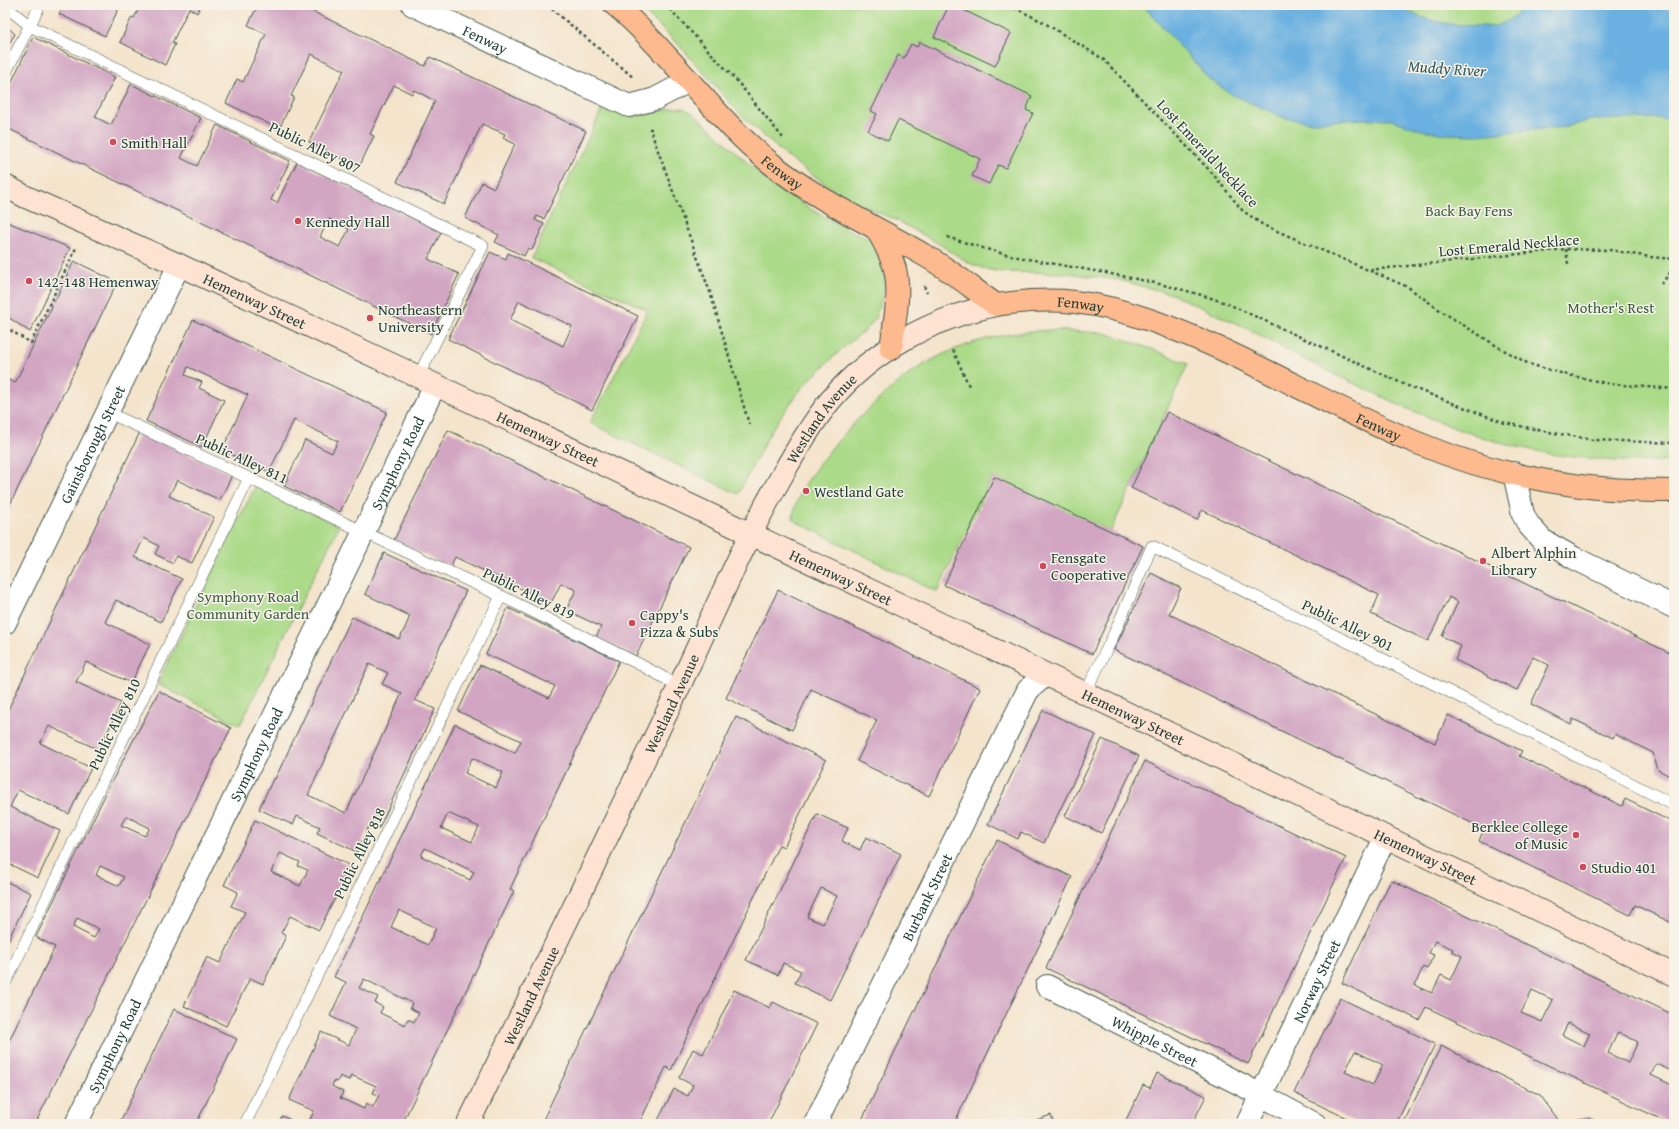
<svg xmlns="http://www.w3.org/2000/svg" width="1679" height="1129" font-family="'Gentium Book Plus',serif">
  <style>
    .green { fill: #abda88; stroke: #658c5e }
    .water { fill: #6ab0e0; stroke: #44768a }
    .building { fill: #d2a6c3; fill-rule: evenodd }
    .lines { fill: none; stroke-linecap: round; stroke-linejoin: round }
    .service-casing { stroke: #3f564b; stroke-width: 12 }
    .minor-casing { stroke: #3f564b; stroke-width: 24 }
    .secondary-casing { stroke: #3f564b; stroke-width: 24 }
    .trunk-casing { stroke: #3f564b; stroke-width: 24 }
    .path { stroke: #3f564b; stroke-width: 2.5; stroke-dasharray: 3 3; stroke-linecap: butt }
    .service { stroke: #fff; stroke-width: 11 }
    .minor { stroke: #fff; stroke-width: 22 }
    .secondary { stroke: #fee3d2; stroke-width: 22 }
    .trunk { stroke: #fcba8e; stroke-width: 22 }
    .poi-dot { fill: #d1495b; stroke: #f7f3e8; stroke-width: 1.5 }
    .labels { text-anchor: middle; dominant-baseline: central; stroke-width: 3; stroke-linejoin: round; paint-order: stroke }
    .street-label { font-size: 15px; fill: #1f3d34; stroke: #f7f3e8 }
    .poi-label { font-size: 15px; fill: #1f3d34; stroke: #f7f3e8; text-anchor: start }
    .park-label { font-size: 15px; fill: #3b5c45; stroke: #f7f3e8 }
    .water-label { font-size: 16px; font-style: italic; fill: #325a5f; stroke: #f7f3e8 }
  </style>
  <rect width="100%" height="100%" fill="#f7f3e8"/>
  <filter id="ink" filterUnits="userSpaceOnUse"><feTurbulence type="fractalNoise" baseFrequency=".025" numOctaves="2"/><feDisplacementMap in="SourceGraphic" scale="8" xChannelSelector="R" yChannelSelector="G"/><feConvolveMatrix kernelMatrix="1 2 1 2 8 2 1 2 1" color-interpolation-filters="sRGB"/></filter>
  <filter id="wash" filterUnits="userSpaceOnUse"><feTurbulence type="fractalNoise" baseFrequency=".012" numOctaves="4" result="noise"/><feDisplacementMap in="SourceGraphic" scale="16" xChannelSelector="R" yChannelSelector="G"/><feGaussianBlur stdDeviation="0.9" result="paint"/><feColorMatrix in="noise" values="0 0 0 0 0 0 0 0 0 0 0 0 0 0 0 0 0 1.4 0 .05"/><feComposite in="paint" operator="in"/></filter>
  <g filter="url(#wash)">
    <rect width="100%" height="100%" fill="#f4e4cc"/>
    <!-- green -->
    <path class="green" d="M637,5H1674V461H1616L1556,455L1504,444L1457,429L1406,408L1315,365L1242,326L1172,294L1119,280L1065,273L1002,272L985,269L969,263L936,242L898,221L844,197L787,157L742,116L677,43Z
      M603,107L634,117L673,108H683L693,113L769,182L809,208L848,230L868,238L875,248L885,274L883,294L875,319L866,330L846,345L804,385L772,429L738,494L590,423L648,310L531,258Z
      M1050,330L1105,333L1152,349L1188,364L1109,535L992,478L937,592L793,520C794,478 870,404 903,379C919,366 941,354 961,347C989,336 1020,332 1050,330Z
      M256,485L339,526L240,725L157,684Z"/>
    <!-- water -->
    <path class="water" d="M1143,5H1398C1421,22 1452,25 1480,26C1485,26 1491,27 1496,26C1508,22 1517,14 1526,5H1674V120L1657,118L1592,120L1566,127L1476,135L1446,134L1421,130L1392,120L1362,119L1313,122L1285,118L1233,95L1210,80Z"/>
    <g id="blocks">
      <!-- building -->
      <path class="building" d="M63,5H117L116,8L118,10L105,36L59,14Z
        M141,5H201L197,13L189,8L172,43L175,44L165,65L120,42L132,17L134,18Z
        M258,5H299L425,66L430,57L586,131L544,219L537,216L535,220L544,224L532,250L528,248L524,256L495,242L499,235L465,218L482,182L494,188L515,144L503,138L505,134L482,124L444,204L397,182L435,101L414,90L412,94L394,85L370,134L374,136L359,167L309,142L344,70L329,63L311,54L291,96L294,97L279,129L226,103L237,79L243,82L266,34L248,25Z
        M949,5H953L1011,33L995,66L934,37Z
        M5,25L15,34L5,50Z
        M33,37L115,77L95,117L111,125L131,84L201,118L181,158L197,166L217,125L290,161L271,200L277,203L297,162L441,232L428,259L459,274L431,334L5,127V96ZM329,219L349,229L340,247L320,237Z
        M920,42L1032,96L1026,110L1033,113L1006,168L998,165L989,184L972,176L980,159L898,120L888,141L868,131L877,114L871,111L898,55L904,58L911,44L917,47Z
        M5,221L70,248L30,332L5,315Z
        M490,252L506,259L508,253L638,316L592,410L448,339ZM519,301L572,326L563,346L510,320Z
        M74,261L117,282L5,515V378L15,383Z
        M193,320L387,412L340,512L284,486L305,440L332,453L338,441L294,420L269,472L222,450L248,395L188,367L185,375L202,382L199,388L224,400L202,447L146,421Z
        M1167,412L1674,655V778L1658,770L1653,753L1615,734L1613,738L1573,719L1571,724L1531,704L1549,665L1533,657L1517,690L1455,660L1461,646L1442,636L1458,602L1449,597L1428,641L1371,614L1379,595L1202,510L1197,520L1131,488Z
        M448,430L689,547L636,656L596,637L601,627L566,610L576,590L561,583L551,603L455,557L450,567L394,540Z
        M140,432L232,475L220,500L177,480L169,496L214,517L192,563L176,556L173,563L155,554L159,546L144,538L139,548L135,557L182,579L161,622L116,600L105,622L150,644L131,683L86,662L76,682L121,703L99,750L49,726L40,743L91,768L69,814L18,790L10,807L60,831L38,878L5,862V716Z
        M994,477L1143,546L1092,654L944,585Z
        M384,553L466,591L415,700L435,709L379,828L370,824L357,852L317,833L320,827L297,816L293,825L259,809L273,779H275L352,617L399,639L405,628L410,616L365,594ZM369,664L388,673L382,684L402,693L346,813L308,795Z
        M1151,573L1181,588L1169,614L1435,743L1448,715L1522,751L1519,756L1622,806L1625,799L1674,823V924L1635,905L1630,915L1479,841L1484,829L1114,650Z
        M778,590L980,688L929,796L857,761L877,720L811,689L792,730L726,698Z
        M508,608L619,661L510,889L514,891L402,1124H308L314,1111L289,1100L321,1032L349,1045L356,1029L330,1016L346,982L334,977L455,724L515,753L521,741L458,711L480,665L549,698L555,686L486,654ZM472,758L503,772L496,788L465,773ZM448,813L479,827L472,842L441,828ZM425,848L474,872L470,880L421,856ZM399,910L436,928L428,945L391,927ZM364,979L412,1003L410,1008L419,1013L414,1022L408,1019L405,1025L380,1013L383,1007L375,1003L378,997L359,988ZM351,1075L376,1086L373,1093L379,1095L373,1107L366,1103L364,1109L340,1098L343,1092L332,1086L334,1081L337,1082L340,1076L349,1080Z
        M159,691L231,728L35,1124H5V1049L55,947L36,937L111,783ZM126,816L150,828L145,836L121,825ZM100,866L124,877L119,886L96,875ZM77,918L99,929L94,938L73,927Z
        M1043,710L1096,735L1044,843L1021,832L1018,839L988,824Z
        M736,717L826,760L784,847L779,845L671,1070L666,1067L639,1124H541Z
        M1102,739L1139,756L1101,833L1065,816Z
        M1145,761L1346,858L1248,1064L1046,968Z
        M817,814L848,828L842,841L860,850L866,837L901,854L830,1000L795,983L801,971L783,963L778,975L746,960ZM821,888L837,896L823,924L807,917Z
        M255,820L351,866L319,930L290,916L281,933L286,936L263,984L250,978L226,1026L184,1006L207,957L220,963L245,912L231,906L238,892L224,885ZM280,853L300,862L298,866L308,870L300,886L271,872Z
        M997,840L1072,877L990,1048L954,1124H860Z
        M1391,880L1674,1015V1072L1656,1064L1651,1075L1674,1086V1124H1671L1426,1007L1419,1020L1342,983ZM1435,941L1453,949L1452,951L1462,956L1451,980L1441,975L1432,993L1415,985L1423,967L1427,969L1434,955L1429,953ZM1532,990L1553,1000L1542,1022L1521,1013ZM1568,1023L1590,1033L1584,1046L1562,1035ZM1618,1032L1638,1042L1628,1063L1608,1053Z
        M5,881L31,893L7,942L5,941Z
        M734,990L770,1008L773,1002L817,1024L768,1124H656L674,1089L688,1096L693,1085L679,1078L693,1049L703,1054Z
        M1340,998L1435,1044L1396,1124H1359L1294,1093ZM1355,1051L1383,1065L1373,1085L1345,1072Z
        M174,1009L237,1039L223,1068L196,1124H119Z
        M1441,1046L1540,1095L1557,1118V1124H1403Z
        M1157,1073L1206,1096L1192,1124H1124L1143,1085L1150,1088Z
        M1051,1115L1054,1124H1025Z
        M282,1116L299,1124H278Z
        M1590,1118L1603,1124H1579L1578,1119Z"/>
    </g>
  </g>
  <g filter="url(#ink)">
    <use href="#blocks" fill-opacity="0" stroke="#3f564b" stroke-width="1"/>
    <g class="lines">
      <defs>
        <path id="service" d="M5,6L30,26L483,246L418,377
          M5,74L40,5
          M107,412L501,596L641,665L679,686
          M1085,694L1114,634L1152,546L1442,688L1674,805
          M5,984L249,478
          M245,1124L501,596"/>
        <g id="minor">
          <path id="s1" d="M413,5L629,106L655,99L689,81"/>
          <path d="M1514,473L1523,514L1528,524L1542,540L1574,558L1674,607"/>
          <path id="s2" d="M5,623L179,265"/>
          <path id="s3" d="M1047,986L1244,1086L1315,1124"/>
          <path id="s4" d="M76,1124L435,385"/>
          <path id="s5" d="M815,1124L1028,690L1045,675"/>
          <path id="s6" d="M1247,1124L1385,838"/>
        </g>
        <g id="secondary">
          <path id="s7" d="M5,186L26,197L179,265L423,379L903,606L1674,975"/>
          <path id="s8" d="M468,1124C539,979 610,833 679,687C712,617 742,546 780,479C795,452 810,426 829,402C871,351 932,318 996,305"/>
        </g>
        <g id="trunk">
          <path id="s9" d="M615,5C672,54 714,118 773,165C819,201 873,225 924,255C949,269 972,288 996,305C1022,301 1048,299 1075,302C1126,308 1174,328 1221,349C1286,379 1349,415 1415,442C1465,463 1520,478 1574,485C1607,490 1641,491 1674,491"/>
          <path d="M877,230C884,242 891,255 895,269C901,294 894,323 891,349"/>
        </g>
      </defs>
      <!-- service casing -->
      <use href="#service" class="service-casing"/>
      <!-- minor casing -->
      <use href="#minor" class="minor-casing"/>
      <!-- secondary casing -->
      <use href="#secondary" class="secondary-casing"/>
      <!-- trunk casing -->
      <use href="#trunk" class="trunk-casing"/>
      <!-- path -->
      <path class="path" d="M547,5L634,78
        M666,5L737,81L783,138
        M1009,5L1043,22L1103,59L1178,137L1213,174L1242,210L1263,225L1408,287L1441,311L1500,348L1529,364L1564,374L1610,384L1674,389
        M652,129H650L710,292L749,424
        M947,237C970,244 994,252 1018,257C1089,271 1157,279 1226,303L1408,386L1505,423L1554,433L1594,440L1674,443
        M1566,249L1568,264
        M1370,270L1566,249L1610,250L1650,257L1674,259
        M1661,284L1674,268
        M924,286L927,293
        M5,327L31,343L76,248
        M953,350L969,386"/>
      <!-- service -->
      <use href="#service" class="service"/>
      <!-- minor -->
      <use href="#minor" class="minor"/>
      <!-- secondary -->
      <use href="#secondary" class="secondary"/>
      <!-- trunk -->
      <use href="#trunk" class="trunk"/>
    </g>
  </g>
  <!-- markers -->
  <g class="poi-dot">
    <circle cx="113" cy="142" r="4"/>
    <circle cx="298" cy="221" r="4"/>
    <circle cx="29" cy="281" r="4"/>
    <circle cx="370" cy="318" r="4"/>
    <circle cx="806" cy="491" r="4"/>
    <circle cx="1483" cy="561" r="4"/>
    <circle cx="1043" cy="566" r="4"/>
    <circle cx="632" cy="623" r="4"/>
    <circle cx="1576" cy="835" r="4"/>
    <circle cx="1583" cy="867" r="4"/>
  </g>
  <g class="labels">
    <!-- street labels -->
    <g class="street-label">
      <text stroke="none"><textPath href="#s1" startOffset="80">Fenway</textPath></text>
      <text transform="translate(315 147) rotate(26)">Public Alley 807</text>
      <text transform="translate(1208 153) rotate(47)">Lost Emerald Necklace</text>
      <text stroke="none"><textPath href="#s9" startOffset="237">Fenway</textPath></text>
      <text transform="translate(1509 245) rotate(-5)">Lost Emerald Necklace</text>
      <text stroke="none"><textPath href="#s7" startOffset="275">Hemenway Street</textPath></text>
      <text stroke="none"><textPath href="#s9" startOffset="574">Fenway</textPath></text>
      <text stroke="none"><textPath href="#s8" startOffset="790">Westland Avenue</textPath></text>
      <text stroke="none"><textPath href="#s9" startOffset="898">Fenway</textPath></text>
      <text stroke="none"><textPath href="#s7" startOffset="599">Hemenway Street</textPath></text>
      <text stroke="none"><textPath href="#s2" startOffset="199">Gainsborough Street</textPath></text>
      <text transform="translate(242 458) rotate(25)">Public Alley 811</text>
      <text stroke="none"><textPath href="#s4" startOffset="735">Symphony Road</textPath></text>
      <text stroke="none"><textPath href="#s7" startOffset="923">Hemenway Street</textPath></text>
      <text transform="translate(529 593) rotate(26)">Public Alley 819</text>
      <text transform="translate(1348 625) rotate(26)">Public Alley 901</text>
      <text stroke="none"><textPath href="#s8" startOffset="467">Westland Avenue</textPath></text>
      <text stroke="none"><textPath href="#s7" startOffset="1247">Hemenway Street</textPath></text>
      <text transform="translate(114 724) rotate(-64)">Public Alley 810</text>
      <text stroke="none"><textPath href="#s4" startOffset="411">Symphony Road</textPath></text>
      <text transform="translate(359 853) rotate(-64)">Public Alley 818</text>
      <text stroke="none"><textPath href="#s7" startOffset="1571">Hemenway Street</textPath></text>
      <text stroke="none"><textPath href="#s5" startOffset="253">Burbank Street</textPath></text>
      <text stroke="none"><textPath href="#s6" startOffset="159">Norway Street</textPath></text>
      <text stroke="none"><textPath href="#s8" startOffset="143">Westland Avenue</textPath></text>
      <text stroke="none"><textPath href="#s3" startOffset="121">Whipple Street</textPath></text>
      <text stroke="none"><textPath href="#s4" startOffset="87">Symphony Road</textPath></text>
    </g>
    <!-- poi labels -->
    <g class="poi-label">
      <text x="121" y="142">Smith Hall</text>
      <text x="306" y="221">Kennedy Hall</text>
      <text x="37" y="281">142-148 Hemenway</text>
      <text x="378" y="309">Northeastern<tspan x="378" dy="17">University</tspan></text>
      <text x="814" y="491">Westland Gate</text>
      <text x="1491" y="552">Albert Alphin<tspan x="1491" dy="17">Library</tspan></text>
      <text x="1051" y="557">Fensgate<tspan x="1051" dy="17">Cooperative</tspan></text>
      <text x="640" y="614">Cappy's<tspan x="640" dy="17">Pizza &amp; Subs</tspan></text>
      <text x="1568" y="826" text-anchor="end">Berklee College<tspan x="1568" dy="17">of Music</tspan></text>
      <text x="1591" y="867">Studio 401</text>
    </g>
    <!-- park labels -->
    <g class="park-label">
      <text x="1469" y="210">Back Bay Fens</text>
      <text x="1611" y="307">Mother's Rest</text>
      <text x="248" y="596">Symphony Road<tspan x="248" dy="17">Community Garden</tspan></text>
    </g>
    <!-- water labels -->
    <g class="water-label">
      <text transform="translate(1447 68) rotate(4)">Muddy River</text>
    </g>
  </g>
  <!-- margin -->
  <rect width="1679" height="1129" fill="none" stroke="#f7f3e8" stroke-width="20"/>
</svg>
